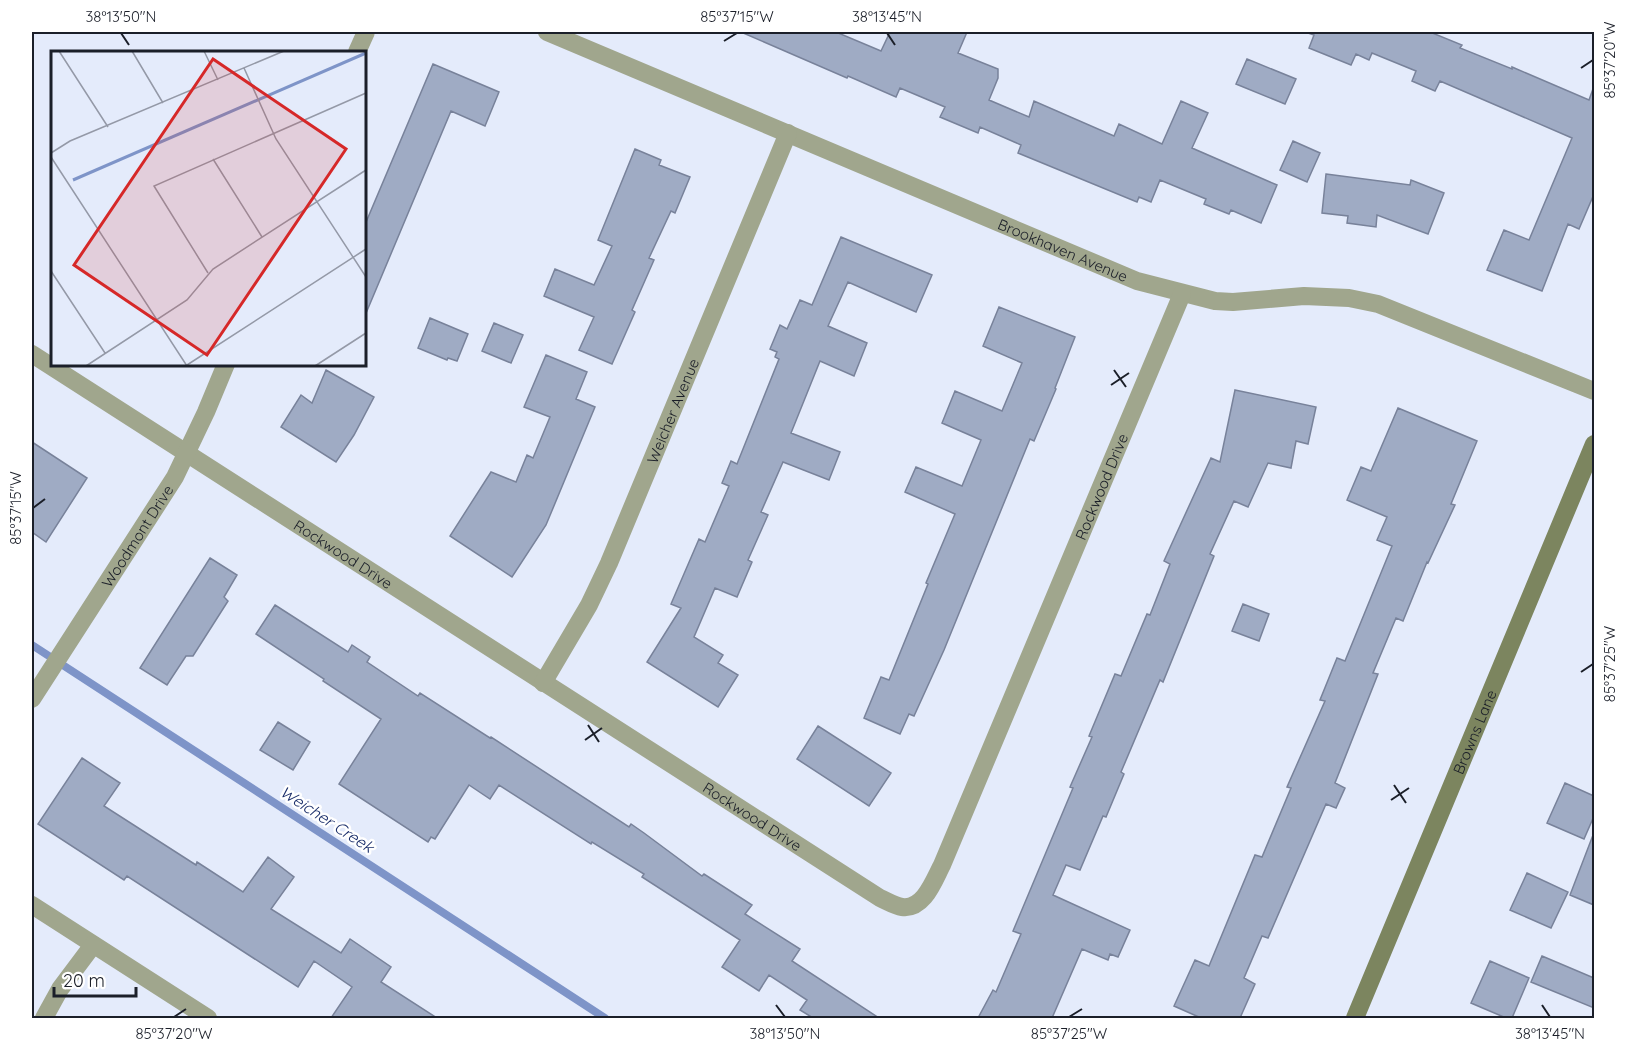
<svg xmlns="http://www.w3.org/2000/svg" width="1626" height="1050" font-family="Quicksand,sans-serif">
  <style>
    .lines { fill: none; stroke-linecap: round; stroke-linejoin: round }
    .stream { stroke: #7e94c8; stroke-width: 8 }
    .building { fill: #9fabc4; stroke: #78829a; stroke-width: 1.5 }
    .street { stroke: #a0a68d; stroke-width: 18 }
    .secondary { stroke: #7c855f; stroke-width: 18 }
    .ticks { fill: none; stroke: #1b1f29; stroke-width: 2 }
    .labels { text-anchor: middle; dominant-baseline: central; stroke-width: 5; stroke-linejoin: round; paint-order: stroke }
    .street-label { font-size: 15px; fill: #1b1f29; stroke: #fff }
    .water-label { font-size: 16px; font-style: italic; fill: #172b68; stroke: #fff }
    .inset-river { fill: none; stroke: #7e94c8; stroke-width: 3 }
    .inset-road { fill: none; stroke: #9499a7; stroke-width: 1.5 }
    .view { fill: #d62828; fill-opacity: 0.15; stroke: #d62828; stroke-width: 3 }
    .inset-edge { fill: none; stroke: #1b1f29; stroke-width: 3 }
    .neatline { fill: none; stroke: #1b1f29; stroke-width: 2 }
    .ticks-label { font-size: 15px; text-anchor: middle; fill: #1b1f29 }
  </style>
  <rect width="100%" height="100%" fill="#e4ebfb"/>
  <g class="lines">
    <!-- stream -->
    <path class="stream" d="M32,645L605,1018"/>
  </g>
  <!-- building -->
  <path class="building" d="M741,32H836L881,51L890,32H967L958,53L998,69V78L989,100L1029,117L1034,101L1114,136L1119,124L1162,144L1181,101L1208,113L1192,148L1277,185L1261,223L1231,210L1229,214L1204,204L1206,199L1160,180L1151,202L1139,197L1137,202L1018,153L1021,145L980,127L978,133L940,117L945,107L900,88L896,97L848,76L847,78Z
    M1305,32H1430L1462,45L1460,48L1512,69V67L1589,100L1594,86V194L1579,229L1568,224L1542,291L1487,270L1504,230L1529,240L1572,138L1440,81L1435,91L1412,81L1416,71L1372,53L1369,60L1356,54L1351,65L1309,48L1314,35Z
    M1247,59L1296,79L1285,104L1236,84Z
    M433,64L499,92L485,126L451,111L364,318V227Z
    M1293,141L1320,153L1307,182L1280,170Z
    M635,149L661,160L659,165L690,177L675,213L671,211L649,258L654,260L632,310L635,312L612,364L579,350L594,317L544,296L555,269L594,285L612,246L598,240Z
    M1326,174L1410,185L1411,180L1444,193L1428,234L1377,215L1376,227L1347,223L1348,216L1322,213Z
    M841,237L932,275L916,312L848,282L828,326L867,343L854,376L820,361L791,433L840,452L829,480L783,462L761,512L768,515L748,560L752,562L737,597L715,588L694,637L723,655L718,663L738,675L718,707L647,662L681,608L671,604L699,539L705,542L729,486L722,483L731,461L737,464L779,359L775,357L777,352L770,349L780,325L787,329L800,300L812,305Z
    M999,307L1075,337L1055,388L1056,389L1034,441L1030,439L944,650L914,716L909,714L900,734L864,718L881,677L889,680L928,584L926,583L955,514L905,492L916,467L962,486L981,440L942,423L955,391L1002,411L1022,363L983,346Z
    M430,318L468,334L457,361L448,358L447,360L418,348Z
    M494,323L523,335L511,363L482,351Z
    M546,355L587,372L576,399L595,407L546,525L512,577L450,536L491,472L516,482L527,455L533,458L550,417L524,407Z
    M326,370L374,397L354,435L336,462L281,427L301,395L312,403Z
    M1235,390L1316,407L1308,444L1296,441L1291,468L1268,463L1248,507L1234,501L1210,554L1214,556L1163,682L1160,680L1121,772L1124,774L1106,817L1103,816L1080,870L1066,865L1053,895L1130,930L1118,957L1110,954L1108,960L1082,949L1052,1018H978L993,990L996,992L1021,934L1013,931L1073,788L1070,787L1092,737L1089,736L1115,674L1121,676L1147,614L1150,615L1170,564L1164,561L1173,541L1211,458L1220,462Z
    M1398,408L1477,441L1451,504L1455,505L1428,563L1427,562L1403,621L1396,618L1373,673L1378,674L1335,783L1345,788L1336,808L1326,804L1268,938L1262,936L1244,978L1255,984L1240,1018H1201L1174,1006L1195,960L1209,966L1255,855L1262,857L1291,788L1287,787L1325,701L1320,700L1337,658L1345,661L1392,546L1377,540L1387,517L1347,500L1361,467L1371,471Z
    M32,442L87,478L46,542L32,532Z
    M210,558L237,575L224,597L228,601L193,656H186L167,685L140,668Z
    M1243,604L1269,614L1259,641L1232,631Z
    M275,605L348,652L352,645L370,657L367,662L418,696L420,693L490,738L491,737L629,827L631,824L644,833L702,876L704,874L752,905L745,914L800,949L792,961L879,1018H813L800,1010L807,1000L769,975L759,991L722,967L740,940L642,877L644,874L592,842L591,844L499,785L490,799L469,785L435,839L431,837L428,842L339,784L381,719L323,681L324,679L256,634Z
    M278,722L310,742L293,770L260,750Z
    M818,726L891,773L869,806L797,759Z
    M82,758L120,783L104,806L196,865L197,862L243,892L268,857L294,877L271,909L341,953L350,939L391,967L381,982L437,1018H331L352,987L314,961L298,987L127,876L124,880L38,824Z
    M1565,783L1594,796V816L1584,839L1547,823Z
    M1593,835L1594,836V905L1570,895Z
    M1527,873L1568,892L1551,928L1510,910Z
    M1542,956L1594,978V1008L1531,982Z
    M1490,961L1529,978L1512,1018H1506L1471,1003Z"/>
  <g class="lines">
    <!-- street -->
    <g class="street">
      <path id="s1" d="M547,32L1137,281L1215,301L1233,302L1304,296L1349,298L1378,304L1594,391"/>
      <path d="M357,52L366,32"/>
      <path id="s2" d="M32,354L880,898C887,901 895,906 902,907C924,910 934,880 942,865L1182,294"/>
      <path id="s3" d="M543,683L589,605L609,563L788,133"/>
      <path id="s4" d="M32,699L175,477L206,412L226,364"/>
      <path d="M32,905L208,1018"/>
      <path d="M44,1018L60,989L93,945"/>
    </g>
    <!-- secondary -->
    <path class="secondary" id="s5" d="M1355,1018L1594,444"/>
  </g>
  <!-- ticks -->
  <path class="ticks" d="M121,33L129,45M887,33L895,45M724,41L737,33M1581,68L1593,60M1114,370L1126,387M1111,385L1129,373M33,508L45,499M1581,672L1593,664M588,725L599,742M585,740L602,728M1394,785L1406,803M1391,800L1409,788M776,1005L785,1017M1542,1005L1550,1017M174,1017L186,1009M1069,1017L1082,1009"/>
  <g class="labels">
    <!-- street labels -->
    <g class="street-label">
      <text stroke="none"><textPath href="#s1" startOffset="560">Brookhaven Avenue</textPath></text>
      <text stroke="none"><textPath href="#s3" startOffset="302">Weicher Avenue</textPath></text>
      <text stroke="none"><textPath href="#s2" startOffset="1504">Rockwood Drive</textPath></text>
      <text stroke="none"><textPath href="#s4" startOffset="194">Woodmont Drive</textPath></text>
      <text stroke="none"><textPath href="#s2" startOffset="370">Rockwood Drive</textPath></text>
      <text stroke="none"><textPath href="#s5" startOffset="310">Browns Lane</textPath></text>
      <text stroke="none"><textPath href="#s2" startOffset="856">Rockwood Drive</textPath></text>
    </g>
    <!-- water labels -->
    <g class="water-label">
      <text transform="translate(327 819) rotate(33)">Weicher Creek</text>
    </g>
  </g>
  <!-- overview -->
  <g transform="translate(51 51)">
    <rect width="315" height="315" fill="#e4ebfb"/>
    <path class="inset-river" d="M22,129L315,2"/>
    <path class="inset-road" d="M8,0L57,76M81,0L112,52M153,0L167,29M193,17L225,88L315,226M0,102L19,90L233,0M0,106L136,315M162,108L211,186M0,220L54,302M157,222L103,135L315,42M136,314L315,198M35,315L136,249L162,218L315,119M264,315L315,282"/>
    <path class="view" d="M162,8L295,98L156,304L23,214Z"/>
    <rect width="315" height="315" class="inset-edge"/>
  </g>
  <!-- border -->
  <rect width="1626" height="1050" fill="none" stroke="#ffffff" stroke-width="66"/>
  <!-- scale -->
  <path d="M54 987v9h82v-9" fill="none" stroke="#1b1f29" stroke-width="3"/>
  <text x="63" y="987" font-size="18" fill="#1b1f29" stroke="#ffffff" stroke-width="4.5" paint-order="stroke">20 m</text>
  <rect x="33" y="33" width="1560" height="984" class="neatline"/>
  <g class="ticks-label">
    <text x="121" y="22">38°13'50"N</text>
    <text x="737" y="22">85°37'15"W</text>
    <text x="887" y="22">38°13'45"N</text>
    <text transform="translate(1610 60) rotate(-90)" y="5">85°37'20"W</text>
    <text transform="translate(16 508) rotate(-90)" y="5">85°37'15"W</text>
    <text transform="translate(1610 664) rotate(-90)" y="5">85°37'25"W</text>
    <text x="174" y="1039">85°37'20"W</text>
    <text x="785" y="1039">38°13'50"N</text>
    <text x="1069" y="1039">85°37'25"W</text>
    <text x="1550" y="1039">38°13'45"N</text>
  </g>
</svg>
